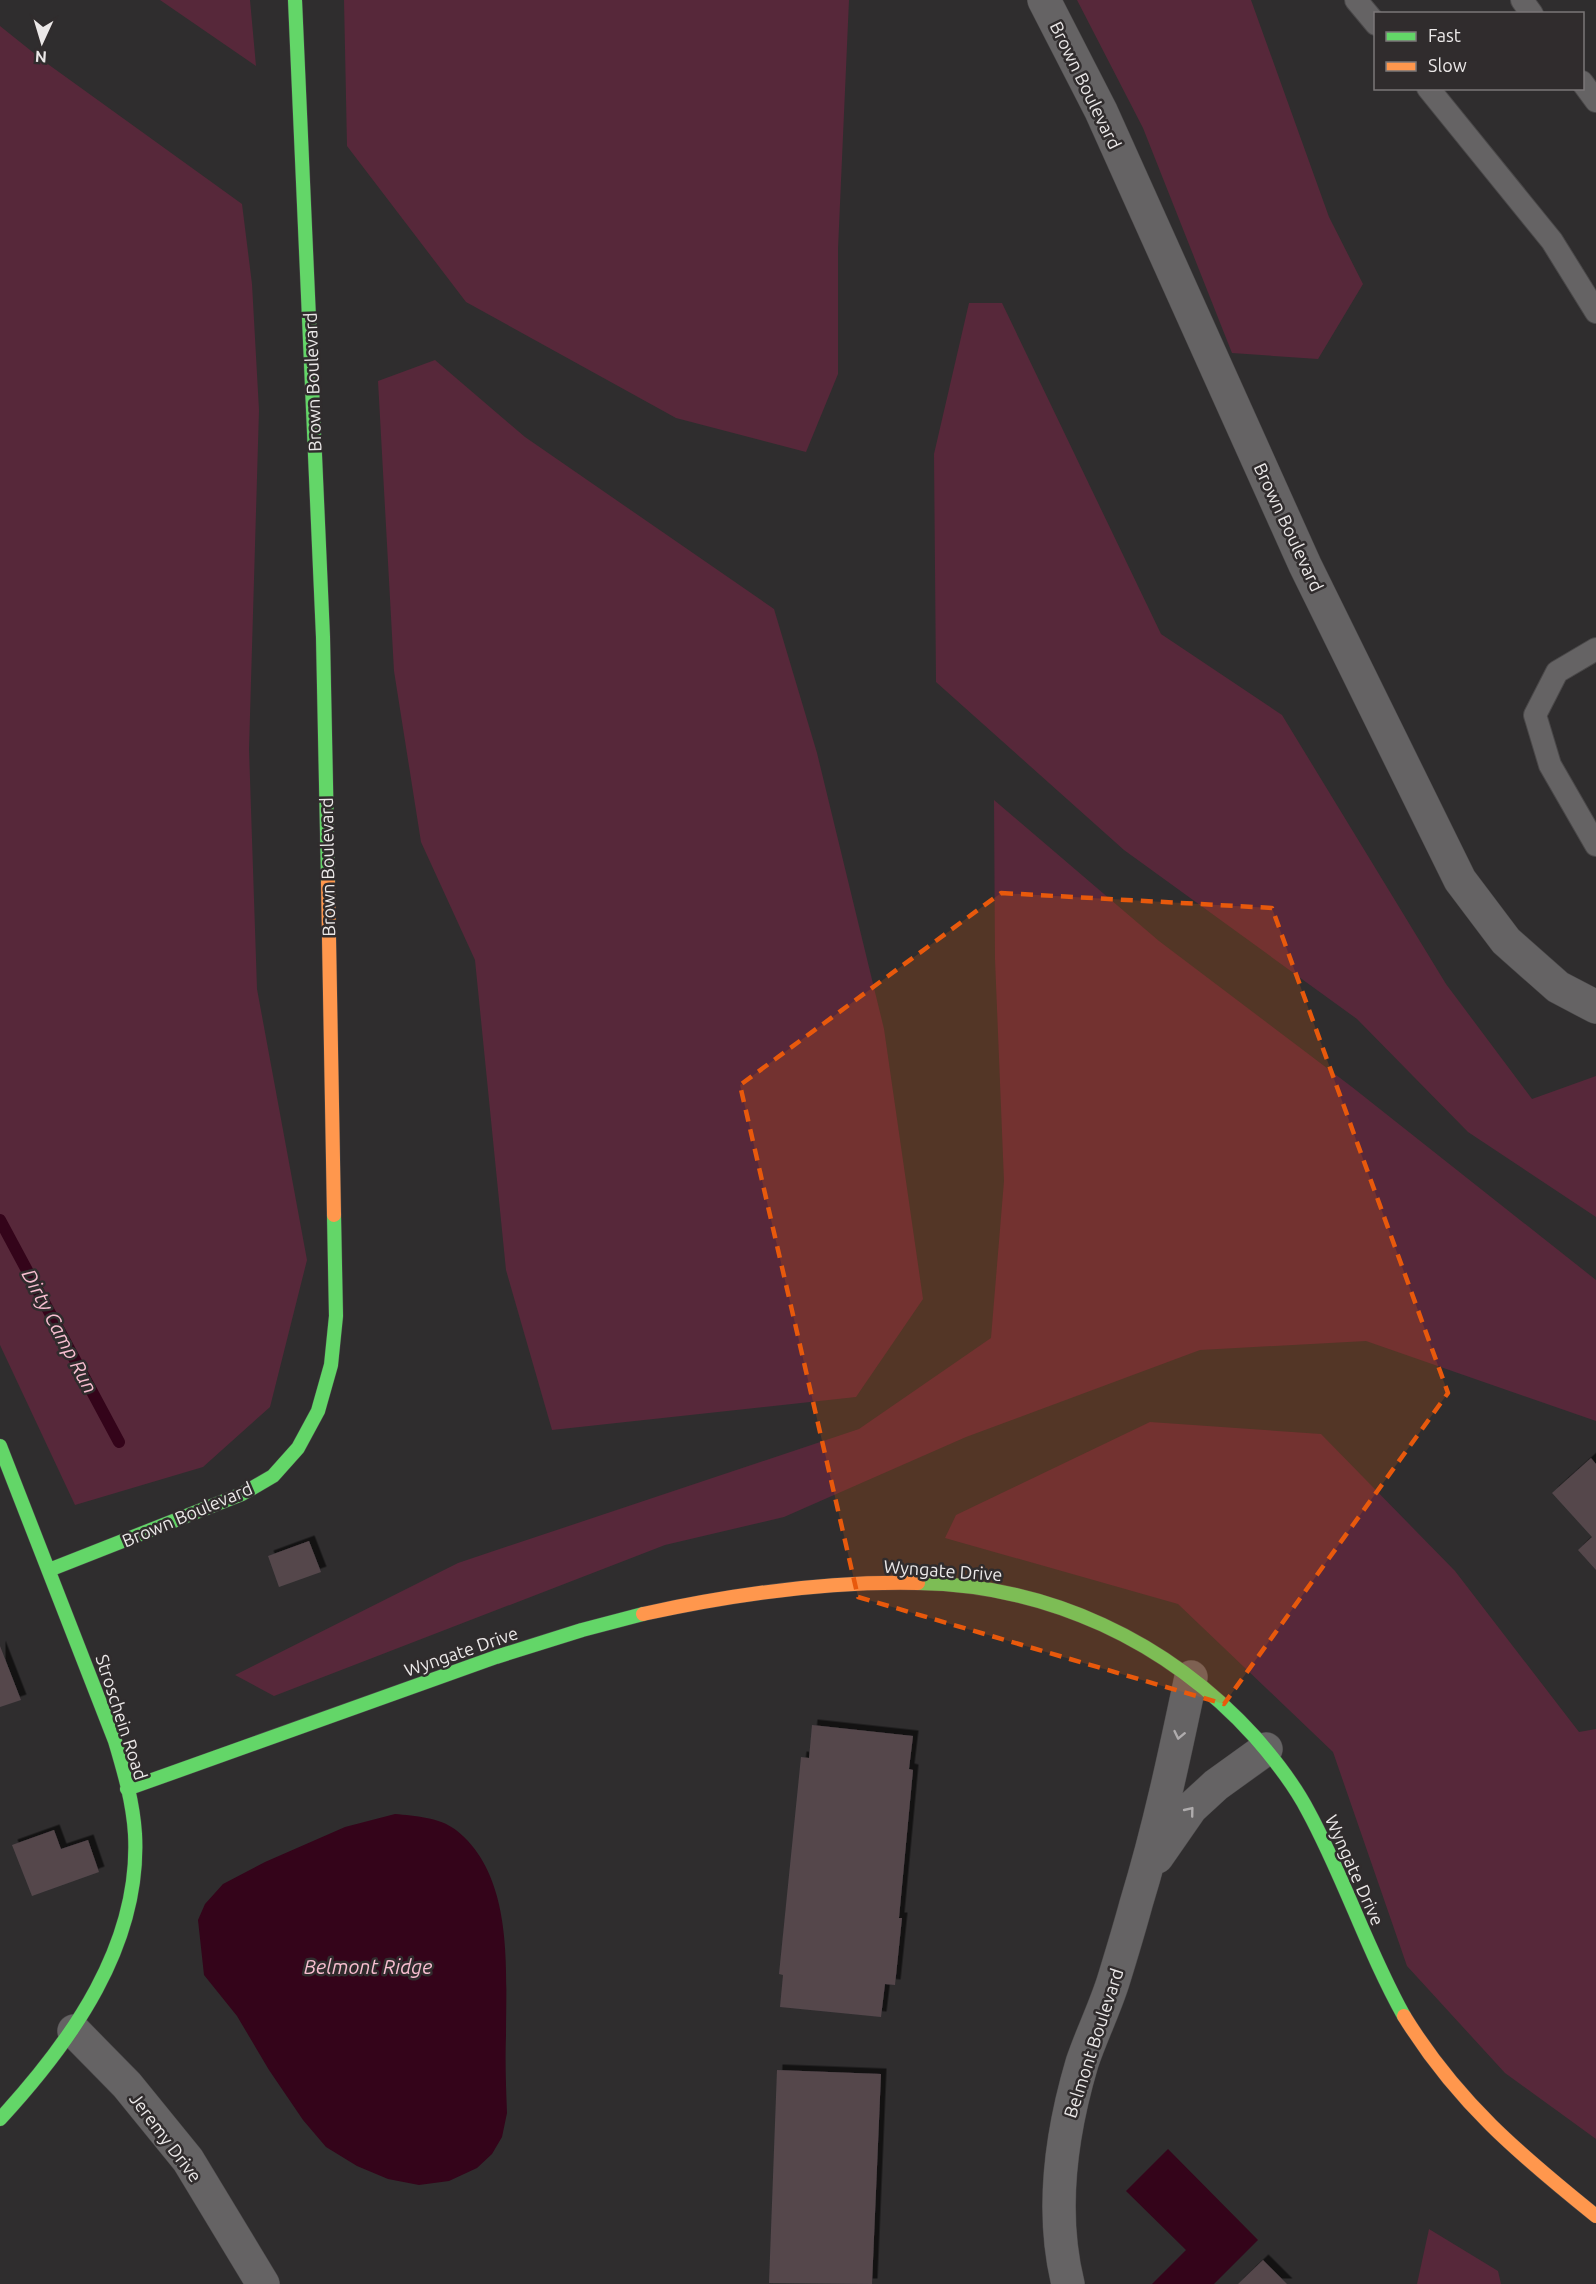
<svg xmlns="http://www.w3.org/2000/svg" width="1596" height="2284" font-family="Ubuntu,sans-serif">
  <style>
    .green { fill: #57283a }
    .water { fill: #34041a }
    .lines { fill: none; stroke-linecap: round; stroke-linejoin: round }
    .stream { stroke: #34041a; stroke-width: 12 }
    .building { fill: #54474c; filter: url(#shadow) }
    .lane-casing { stroke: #4a4849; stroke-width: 24 }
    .street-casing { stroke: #4a4849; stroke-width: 34 }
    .fast-casing { stroke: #4a4849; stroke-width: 15 }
    .slow-casing { stroke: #4a4849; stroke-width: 15 }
    .lane { stroke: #656364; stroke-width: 22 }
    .street { stroke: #656364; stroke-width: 33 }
    .fast { stroke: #63d668; stroke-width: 14 }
    .slow { stroke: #ff974d; stroke-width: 14 }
    .oneway { stroke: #afacad }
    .marked { fill: #e8590c; fill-opacity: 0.2; stroke: #e8590c; stroke-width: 4.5; stroke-dasharray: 12 8; stroke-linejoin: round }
    .labels { text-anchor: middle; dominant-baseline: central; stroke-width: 5; stroke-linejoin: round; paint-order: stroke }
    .street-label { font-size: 18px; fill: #ebe8e8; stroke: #302c2d }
    .water-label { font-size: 20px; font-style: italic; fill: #f7bed0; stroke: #302c2d }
  </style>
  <defs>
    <filter id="shadow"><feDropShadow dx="5.5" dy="-5.5" stdDeviation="0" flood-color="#0009"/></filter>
  </defs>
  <rect width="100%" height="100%" fill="#2f2d2e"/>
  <!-- green -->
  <path class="green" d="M160,0H250L256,66Z
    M344,0H849L838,249V374L806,452L676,418L466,302L347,146Z
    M1077,0H1251L1329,217L1363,284L1318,359L1232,353L1143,128Z
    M0,26L45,62L242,204L252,284L259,410L249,749L257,989L307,1260L270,1407L203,1467L75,1505L0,1345Z
    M969,303H1002L1161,634L1282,715L1446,984L1532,1099L1596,1076V1217L1468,1132L1357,1019L1124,850L936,682L934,454Z
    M435,360L525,437L774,609L817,753L884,1029L923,1299L856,1397L552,1430L506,1270L475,960L421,842L394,671L378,381Z
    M994,800L1159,941L1352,1087L1596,1280V1421L1366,1341L1200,1350L966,1437L784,1517L665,1545L274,1696L235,1675L458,1563L859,1429L991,1338L1004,1181L995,959Z
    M1150,1422L1321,1434L1455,1571L1579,1732L1596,1729V2139L1505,2073L1407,1966L1333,1752L1178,1604L945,1538L956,1515Z
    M1429,2229L1498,2271L1501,2284H1417Z"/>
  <!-- water -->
  <path class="water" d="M395,1814C415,1816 439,1817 456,1830C514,1876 506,1968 506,2035C505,2061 506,2087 507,2113L502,2137L492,2154L477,2168L449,2181L419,2185L388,2179L357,2166L326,2147L303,2120L269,2070L237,2016L204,1975L198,1920L205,1904L223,1884L265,1862L345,1827Z
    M1168,2149L1258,2240L1214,2284H1152L1186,2250L1126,2191Z"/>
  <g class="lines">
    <!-- stream -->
    <path class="stream" d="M0,1220L119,1442"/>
  </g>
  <!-- building -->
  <path class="building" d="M1591,1458L1596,1464V1570L1578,1550L1592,1537L1552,1493Z
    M309,1541L321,1572L279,1587L268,1556Z
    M0,1646L21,1700L0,1707Z
    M812,1725L913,1736L909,1769L913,1770L899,1918H902L895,1985L885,1984L881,2017L780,2007L783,1975L779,1974L801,1757L809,1758Z
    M54,1830L61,1849L88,1840L99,1872L32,1896L12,1845Z
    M777,2070L881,2074L872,2284L769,2283Z
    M1263,2260L1287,2284H1238Z"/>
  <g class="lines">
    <defs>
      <path id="lane" d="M1356,0L1376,24
        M1522,0L1532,14
        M1582,82L1596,101
        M1428,88L1552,241L1596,312
        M1596,649L1557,672L1535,715L1550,765L1596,845"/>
      <path id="street" d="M1044,0L1101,111L1305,565L1460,880L1506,941L1558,987L1596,1007
        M1157,1857L1191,1808L1216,1785L1266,1749
        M74,2031L127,2085L188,2160L263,2284
        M1068,2284C1050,2211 1061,2134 1082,2063C1091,2036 1104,2010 1113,1982C1121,1956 1129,1930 1136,1904C1159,1829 1175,1753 1191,1677"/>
      <path id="fast" d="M295,0L323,637L328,882
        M0,1446L115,1741C124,1771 133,1802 135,1834C141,1945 71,2042 0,2119
        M49,1570L242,1494L273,1476L298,1448L318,1411L331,1365L336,1316L334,1215
        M918,1583C1048,1585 1168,1641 1255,1737C1275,1760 1294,1784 1308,1811C1344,1877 1367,1950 1404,2016
        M127,1789L496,1657L582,1630L643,1614"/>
      <path id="slow" d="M328,882L334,1215
        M643,1614C734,1594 825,1581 918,1583
        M1404,2016C1457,2102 1519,2154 1596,2216"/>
    </defs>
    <!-- lane casing -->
    <use href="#lane" class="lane-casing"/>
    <!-- street casing -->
    <use href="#street" class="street-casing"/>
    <!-- fast casing -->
    <use href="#fast" class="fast-casing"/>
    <!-- slow casing -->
    <use href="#slow" class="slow-casing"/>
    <!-- lane -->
    <use href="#lane" class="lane"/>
    <!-- street -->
    <use href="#street" class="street"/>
    <!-- fast -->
    <use href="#fast" class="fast"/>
    <!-- slow -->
    <use href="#slow" class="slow"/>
  </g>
  <!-- one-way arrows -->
  <defs><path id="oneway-chevron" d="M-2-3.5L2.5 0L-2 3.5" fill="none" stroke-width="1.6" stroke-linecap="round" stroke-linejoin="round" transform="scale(1.5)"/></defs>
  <g class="oneway">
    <use href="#oneway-chevron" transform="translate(1179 1735) rotate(102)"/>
    <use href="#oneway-chevron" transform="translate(1190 1811) rotate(-51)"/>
  </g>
  <!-- marked area -->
  <path class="marked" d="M1001,893L1272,908L1448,1393L1224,1704L858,1597L740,1085Z"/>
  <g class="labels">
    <!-- street labels -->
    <g class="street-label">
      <text transform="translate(1086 85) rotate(64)">Brown Boulevard</text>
      <text transform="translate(312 382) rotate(-92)">Brown Boulevard</text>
      <text transform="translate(1289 527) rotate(65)">Brown Boulevard</text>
      <text transform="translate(327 867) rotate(-91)">Brown Boulevard</text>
      <text transform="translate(187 1514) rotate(-23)">Brown Boulevard</text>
      <text transform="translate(943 1570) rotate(4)">Wyngate Drive</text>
      <text transform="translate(461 1651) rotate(-19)">Wyngate Drive</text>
      <text transform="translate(122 1717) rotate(72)">Stroschein Road</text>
      <text transform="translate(1355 1870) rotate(66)">Wyngate Drive</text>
      <text transform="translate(1093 2043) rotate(-72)">Belmont Boulevard</text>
      <text transform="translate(166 2137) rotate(53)">Jeremy Drive</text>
    </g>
    <!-- water labels -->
    <g class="water-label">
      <text transform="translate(60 1331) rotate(62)">Dirty Camp Run</text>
      <text x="368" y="1966">Belmont Ridge</text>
    </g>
  </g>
  <!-- legend -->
  <rect x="1374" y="12" width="210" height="78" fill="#302c2d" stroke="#7b7778" stroke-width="1.5"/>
  <rect x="1386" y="32" width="30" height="9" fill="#63d668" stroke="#7b7778" stroke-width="1.5"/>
  <text x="1428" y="42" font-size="18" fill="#ebe8e8">Fast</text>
  <rect x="1386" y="62" width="30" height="9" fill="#ff974d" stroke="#7b7778" stroke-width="1.5"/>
  <text x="1428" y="72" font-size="18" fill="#ebe8e8">Slow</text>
  <!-- north arrow -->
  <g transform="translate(42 42) rotate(184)" stroke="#302c2d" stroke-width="4.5" paint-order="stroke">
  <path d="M0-4.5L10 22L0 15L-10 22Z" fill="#ebe8e8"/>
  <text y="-9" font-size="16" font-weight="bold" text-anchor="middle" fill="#ebe8e8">N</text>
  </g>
</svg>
